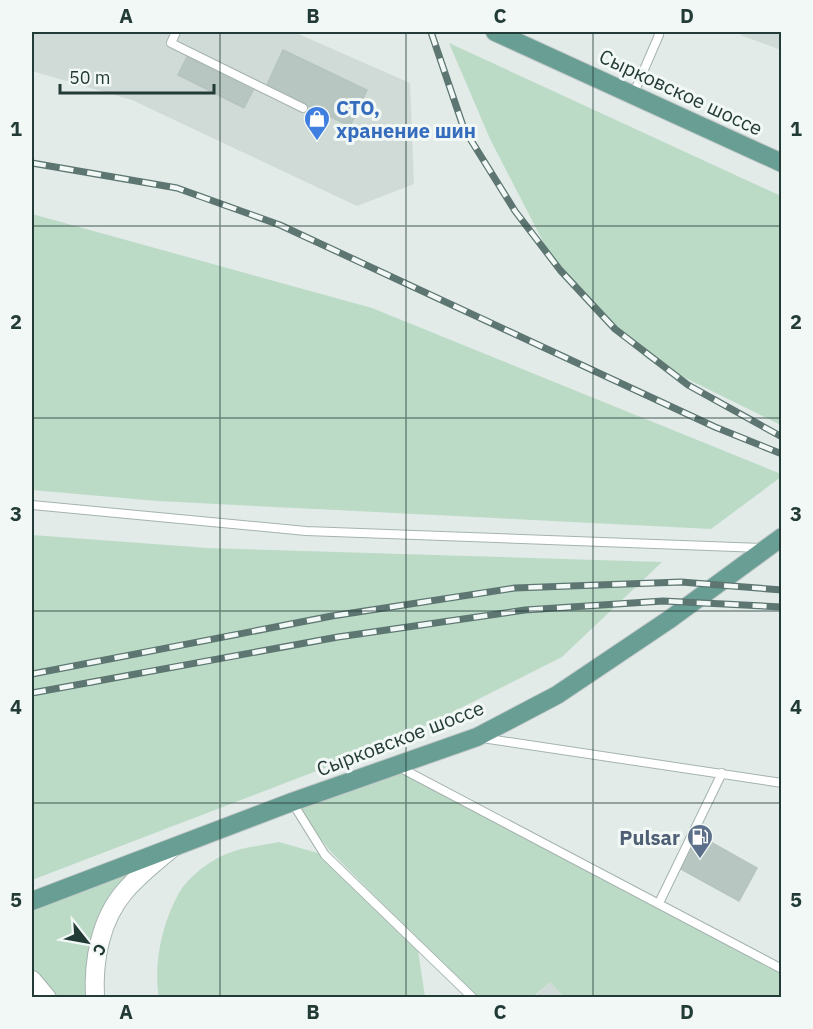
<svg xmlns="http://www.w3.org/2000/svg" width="813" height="1029" font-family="'IBM Plex Sans',sans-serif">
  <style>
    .built { fill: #d0dbd7 }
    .green { fill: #bcdbc7 }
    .building { fill: #b7c6c1; stroke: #b5c4bf; stroke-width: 1.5 }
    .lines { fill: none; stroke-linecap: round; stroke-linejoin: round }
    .service-casing { stroke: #a5b3af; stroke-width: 10 }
    .tertiary-casing { stroke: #a5b3af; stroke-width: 20 }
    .primary-casing { stroke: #c1c8c7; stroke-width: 20 }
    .service { stroke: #fff; stroke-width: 8 }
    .tertiary { stroke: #fff; stroke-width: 18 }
    .primary { stroke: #699e95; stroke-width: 18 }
    .rail-casing { stroke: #5d7672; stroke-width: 7 }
    .rail { stroke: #f2f8f5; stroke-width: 4.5; stroke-dasharray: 14; stroke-linecap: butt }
    .grid { fill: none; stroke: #233b36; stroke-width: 1.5; stroke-opacity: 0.55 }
    .labels { text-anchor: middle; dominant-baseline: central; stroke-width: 6; stroke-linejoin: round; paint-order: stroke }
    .street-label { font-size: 20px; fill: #233b36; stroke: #f2f8f5 }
    .shop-label { font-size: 20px; font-weight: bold; fill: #366cbe; stroke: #f2f8f5; text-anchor: start }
    .service-label { font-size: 20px; font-weight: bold; fill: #4e5e75; stroke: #f2f8f5; text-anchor: end }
    .neatline { fill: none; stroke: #233b36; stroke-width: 2 }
    .grid-label { font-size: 20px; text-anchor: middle; font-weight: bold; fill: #233b36 }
  </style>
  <rect width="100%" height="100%" fill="#e2ebe8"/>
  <!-- built -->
  <path class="built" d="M32,32H294L410,83L414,184L357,206L132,100L32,71Z
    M737,32H781V50L743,36Z
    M550,982L564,997L533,998Z"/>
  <!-- green -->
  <path class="green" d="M449,43L781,196V425L647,359L592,306L552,259L490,139Z
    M32,214L372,308L781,474V477L711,529L157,501L32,490Z
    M32,535L208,548L662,562L562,657L395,741L32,880Z
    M396,766L781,969V997H564L550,982L533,997H475L331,852L292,802Z
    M279,842L325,855L417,944L425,997L159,998C153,964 162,923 179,893C186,880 203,866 216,859C235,848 258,846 279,842Z
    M172,848L113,910L95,997H47L32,980V901Z"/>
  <!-- building -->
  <path class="building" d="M283,50L367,90L350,126L266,87Z
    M187,57L253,90L244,108L178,75Z
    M698,835L757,868L739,901L679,868Z"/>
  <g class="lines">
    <defs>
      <path id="service" d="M176,32L171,43L303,108
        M633,95L659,35L658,32
        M32,505L306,531L762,548
        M482,738L782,783
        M397,766L782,969
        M292,802L325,855L473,998
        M659,903L722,773"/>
      <path id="tertiary" d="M32,980L47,998
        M95,998C93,961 100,920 125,891C139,875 155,862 171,849"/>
      <path id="primary" d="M495,32L782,163
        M32,901L292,802L477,737L557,695L670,619L782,537"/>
    </defs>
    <!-- service casing -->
    <use href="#service" class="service-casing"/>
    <!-- tertiary casing -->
    <use href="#tertiary" class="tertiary-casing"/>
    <!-- primary casing -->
    <use href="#primary" class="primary-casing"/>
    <!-- service -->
    <use href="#service" class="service"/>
    <!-- tertiary -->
    <use href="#tertiary" class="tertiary"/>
    <!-- primary -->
    <use href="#primary" class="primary"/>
    <defs>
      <path id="rail" d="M431,32L464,129L515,211L560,270L615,329L688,385L782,437
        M32,163L177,188L280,225L715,427L782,454
        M32,674L332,616L515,588L681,582L782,590
        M32,693L338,637L525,610L663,601L782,607"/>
    </defs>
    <!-- rail casing -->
    <use href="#rail" class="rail-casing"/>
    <!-- rail -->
    <use href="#rail" class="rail"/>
  </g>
  <!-- grid -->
  <path class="grid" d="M220,32V998M406,32V998M593,32V998M32,226H782M32,418H782M32,611H782M32,803H782"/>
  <!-- icons -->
  <defs>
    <symbol id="shop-pin" viewBox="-11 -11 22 30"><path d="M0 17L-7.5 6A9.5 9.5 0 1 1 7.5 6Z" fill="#3f7fe0" stroke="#f2f8f5"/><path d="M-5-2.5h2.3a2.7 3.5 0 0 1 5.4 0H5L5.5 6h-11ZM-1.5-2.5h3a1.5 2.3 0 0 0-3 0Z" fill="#fff"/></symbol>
    <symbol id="fuel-pin" viewBox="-11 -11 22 30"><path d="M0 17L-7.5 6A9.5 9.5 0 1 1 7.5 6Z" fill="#5c6f8a" stroke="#f2f8f5"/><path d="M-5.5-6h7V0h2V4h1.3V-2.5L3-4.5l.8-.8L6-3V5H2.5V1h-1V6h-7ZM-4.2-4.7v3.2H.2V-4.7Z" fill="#fff"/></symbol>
  </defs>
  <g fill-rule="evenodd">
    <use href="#shop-pin" x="302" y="104" width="30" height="40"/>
    <use href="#fuel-pin" x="685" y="822" width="30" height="40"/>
  </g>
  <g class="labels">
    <!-- street labels -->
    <g class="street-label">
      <text transform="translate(681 92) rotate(25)">Сырковское шоссе</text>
      <text transform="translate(400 738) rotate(-21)">Сырковское шоссе</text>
    </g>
    <!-- shop labels -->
    <g class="shop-label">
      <text x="336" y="107">СТО,<tspan x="336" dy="23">хранение шин</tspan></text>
    </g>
    <!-- service labels -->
    <g class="service-label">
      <text x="680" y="837">Pulsar</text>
    </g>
  </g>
  <!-- border -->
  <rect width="813" height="1029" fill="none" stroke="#f2f8f5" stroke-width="66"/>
  <!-- north arrow -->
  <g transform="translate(87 942) rotate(121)" stroke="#f2f8f5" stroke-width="4.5" paint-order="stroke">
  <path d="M0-4.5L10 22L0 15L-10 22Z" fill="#233b36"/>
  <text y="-9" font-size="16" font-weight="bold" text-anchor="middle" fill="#233b36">С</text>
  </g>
  <!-- scale -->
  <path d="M60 84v9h154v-9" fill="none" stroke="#233b36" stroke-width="3"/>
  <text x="69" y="84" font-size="18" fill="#233b36" stroke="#f2f8f5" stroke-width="4.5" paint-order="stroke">50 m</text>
  <rect x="33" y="33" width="747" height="963" class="neatline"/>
  <g class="grid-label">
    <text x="126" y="23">A</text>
    <text x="313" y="23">B</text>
    <text x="500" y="23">C</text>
    <text x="687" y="23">D</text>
    <text x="16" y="136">1</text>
    <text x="796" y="136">1</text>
    <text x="16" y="329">2</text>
    <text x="796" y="329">2</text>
    <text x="16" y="521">3</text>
    <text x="796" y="521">3</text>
    <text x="16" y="714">4</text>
    <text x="796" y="714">4</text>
    <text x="16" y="907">5</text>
    <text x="796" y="907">5</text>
    <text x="126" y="1019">A</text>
    <text x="313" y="1019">B</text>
    <text x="500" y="1019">C</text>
    <text x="687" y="1019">D</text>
  </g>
</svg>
